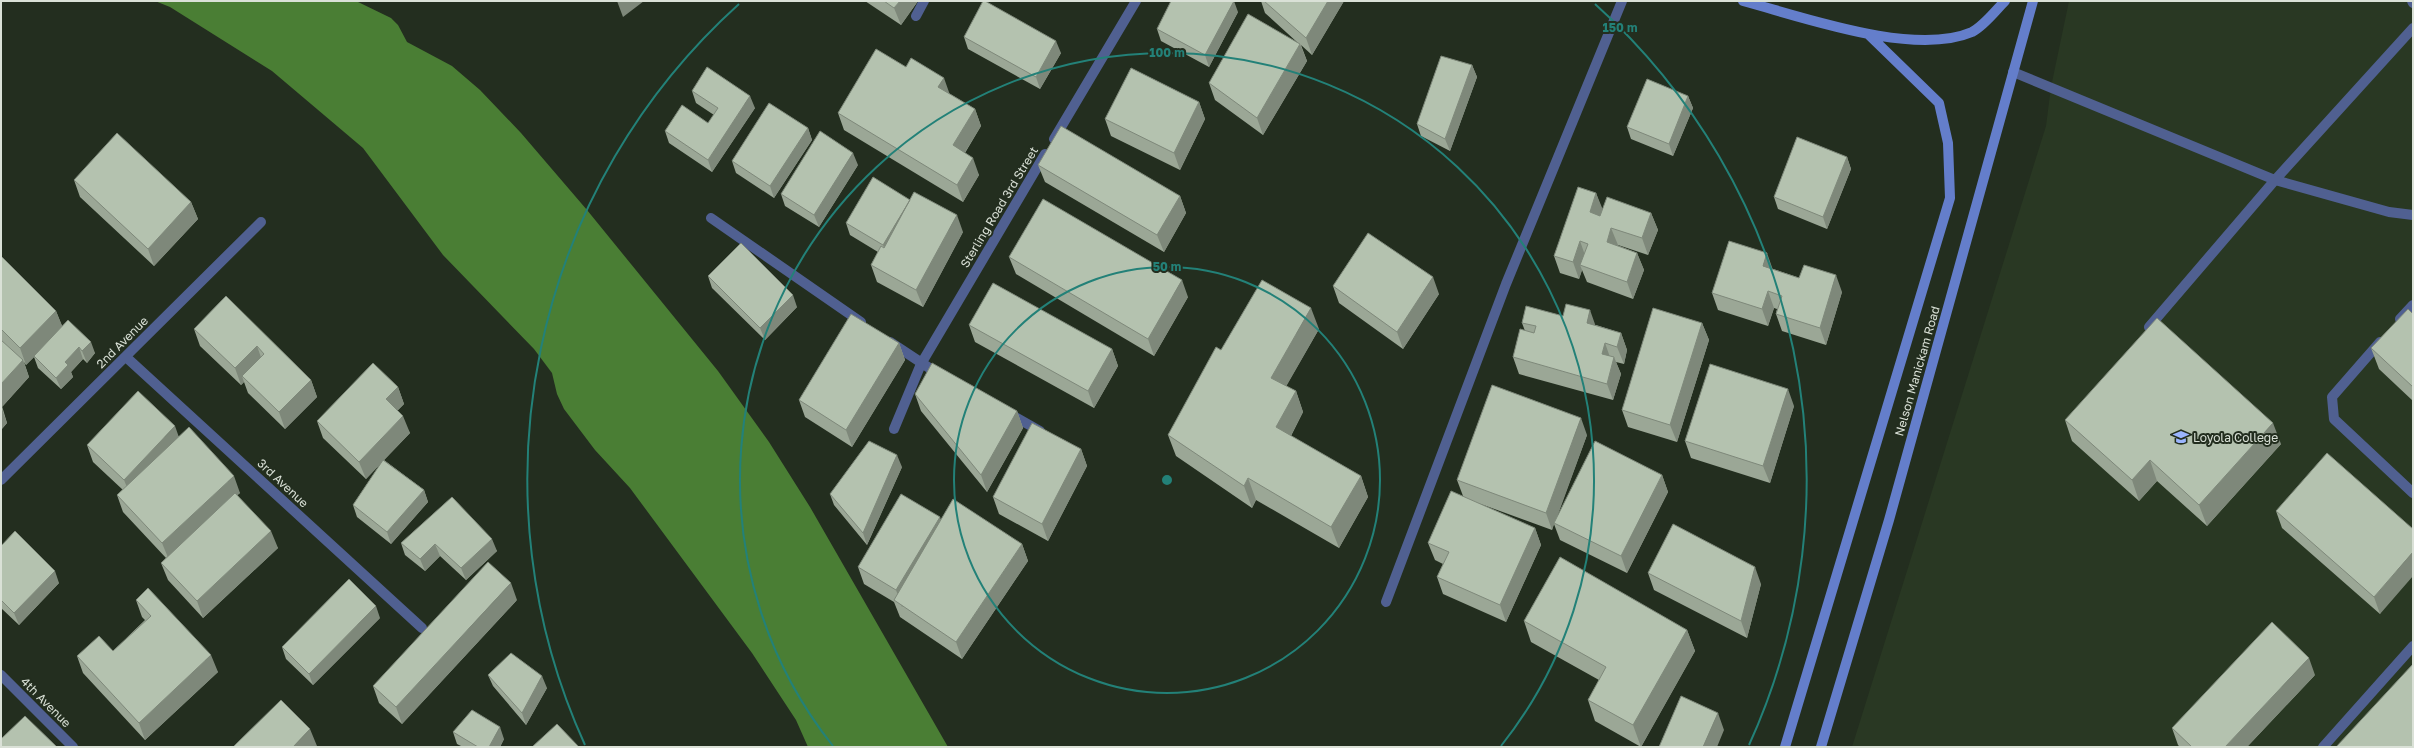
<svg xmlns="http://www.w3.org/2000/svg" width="2414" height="748" font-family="'Golos Text',sans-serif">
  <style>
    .built { fill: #293823 }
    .water { fill: #4a7e34 }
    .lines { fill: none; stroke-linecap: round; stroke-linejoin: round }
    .lane { stroke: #506091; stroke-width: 10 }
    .street { stroke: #506091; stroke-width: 10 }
    .secondary { stroke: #647ecb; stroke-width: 10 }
    .wall { fill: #9ba796 }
    .shaded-wall { fill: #7e887a }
    .building { fill: #b4c2af; stroke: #7e887a }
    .ring { fill: none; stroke: #238178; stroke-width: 2 }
    .labels { text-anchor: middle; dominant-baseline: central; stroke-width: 4; stroke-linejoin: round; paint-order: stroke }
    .street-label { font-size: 12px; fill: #dae1d7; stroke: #232e1f }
    .poi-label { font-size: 12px; fill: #dae1d7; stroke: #232e1f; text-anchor: start }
    .centre { fill: #238178; stroke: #232e1f; stroke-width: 2 }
    .ring-label { font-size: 12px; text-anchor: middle; font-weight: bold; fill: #238178; stroke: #232e1f; stroke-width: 4; stroke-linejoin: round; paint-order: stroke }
  </style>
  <rect width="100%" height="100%" fill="#232e1f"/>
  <!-- built -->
  <path class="built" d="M2069,1H2413V747H1852L2046,126L2051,87Z"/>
  <!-- water -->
  <path class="water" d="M155,1H356L391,18L398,25L407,42L452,66L480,90L521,133L587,210L718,371L769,442L810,507L948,747H808L796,720L752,653L630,488L595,450L564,409L557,394L552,373L534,349L443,255L363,148L272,71L170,7Z"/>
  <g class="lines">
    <!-- lane -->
    <path class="lane" d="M2412,1L2413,3
      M2013,72L2275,180L2413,28
      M2400,319L2413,305
      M2149,327L2275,180L2389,212L2413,215
      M2380,342L2332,397L2334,419L2413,493
      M2323,747L2413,646"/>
    <!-- street -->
    <path class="street" d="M916,16L924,1
      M1054,139L1136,1
      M711,218L861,322
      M890,342L940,375
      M126,357L422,628
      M1008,413L1040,431
      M894,429L921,364L1045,154
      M1,480L261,222
      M1386,602L1506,284L1622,1
      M1,675L73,747"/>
    <!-- secondary -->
    <path class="secondary" d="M1743,1C1803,17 1914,57 1972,32C1984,26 1996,10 2005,1
      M1785,747L1950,198L1948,143L1939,103L1868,34
      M1821,747L1889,520L2033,1"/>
  </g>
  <!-- wall -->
  <path class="wall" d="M865,1H918L901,25Z
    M1261,1H1344L1312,55L1301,45L1307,61L1263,135L1215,100L1209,83L1298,43L1265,13Z
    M1238,12L1209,67L1161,41L1157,29Z
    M964,37L1061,53L1040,89L968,49Z
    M1472,65L1477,77L1450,151L1421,136L1417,124Z
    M692,91L755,108L712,172L669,143L665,131L708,123L714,115L696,103Z
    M950,94L975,109L981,126L965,153L979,175L963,202L844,130L838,113Z
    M1688,96L1693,108L1673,156L1631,139L1627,127Z
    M1199,102L1205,119L1180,170L1111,136L1105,119Z
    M808,128L812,140L774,198L736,173L732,161Z
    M1847,157L1851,169L1827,229L1778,209L1774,197Z
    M858,165L819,227L785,206L781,194Z
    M1038,165L1180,196L1186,213L1164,252L1045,182Z
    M74,180L191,202L198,219L154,266L80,197Z
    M1596,193L1602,210L1651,213L1658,230L1648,255L1618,245H1617L1637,253L1644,270L1633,299L1587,282L1582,270L1579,279L1560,273L1554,256Z
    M846,223L963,232L923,307L877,282L871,265L878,252L850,235Z
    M1,256L56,311L62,326L95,353L87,363L83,359L71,372L73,377L61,389L38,368L34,357L26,365L24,362L29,377L2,407V406L7,423L1,430Z
    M1009,257L1188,297L1154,356L1016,274Z
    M1773,269L1842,292L1826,345L1782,331L1776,314L1777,309L1774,308L1768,326L1718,310L1712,293Z
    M708,276L797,307L765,340L712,288Z
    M1333,286L1439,294L1403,349L1339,303Z
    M226,296L311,380L317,397L285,429L248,393L244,382L241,385L200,346L194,329Z
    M2413,314V401L2379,369L2371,348Z
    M1522,323L1596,325L1621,333L1627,350L1624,364L1616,362L1621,374L1613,400L1519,374L1513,357L1525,331Z
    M1702,323L1709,340L1677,442L1628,427L1622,410Z
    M969,325L1112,349L1118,366L1094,408L975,342Z
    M1319,329L1286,386L1296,391L1303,412L1291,436L1361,476L1368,497L1339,548L1256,500L1252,508L1176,456L1168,435L1221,350Z
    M899,343L905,360L852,447L805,417L799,400Z
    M398,387L404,404L397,411L410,433L384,460L424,490L428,502L391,544L357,517L353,505L381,463L366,479L323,438L317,421Z
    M915,394L1017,411L1023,428L987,492L921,411Z
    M1794,406L1770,483L1691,458L1685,441Z
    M2065,420L2281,444L2207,526L2157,481L2139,501L2072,441Z
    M1587,435L1557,516L1662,475L1668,492L1627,573L1560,540L1554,524L1552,530L1478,503L1535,528L1541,545L1506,622L1443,594L1437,577L1443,564L1435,560L1428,543L1463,496L1457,480Z
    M179,436L240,493L237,495L278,548L203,618L168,580L161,563L166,558L123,512L117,495L123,490L93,462L87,445Z
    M1081,449L1087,466L1048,541L999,514L993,497Z
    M902,467L867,545L834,505L830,494Z
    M452,497L497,551L466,580L440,556L425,571L405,555L401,543Z
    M2276,511L2413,529L2380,614L2282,528Z
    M941,519L1022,544L1028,561L962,659L900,617L894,602L864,584L858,567Z
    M1,546L59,583L19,625L1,608Z
    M1648,573L1761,584L1747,638L1654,590Z
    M136,600L218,672L145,740L83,673L77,656L113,651L145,620L142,617Z
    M517,600L402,724L379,703L373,686Z
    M380,618L313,685L286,659L282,647Z
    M1524,621L1687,630L1695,651L1641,747L1595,721L1588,700L1599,680L1531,642Z
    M488,675L547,688L526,725L493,686Z
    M2315,675L2247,747H2180L2178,745L2172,728Z
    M453,732L504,739L500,747H463L457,744Z"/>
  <!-- shaded-wall -->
  <path class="shaded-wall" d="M617,1H644L623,17Z
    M900,1H918L901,25L894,8Z
    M1234,1L1238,12L1209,67L1205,55Z
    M1328,1H1344L1312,55L1306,38Z
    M1056,41L1061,53L1040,89L1036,77Z
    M1300,44L1307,61L1263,135L1257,118Z
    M1472,65L1477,77L1450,151L1445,139Z
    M944,78L950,95L938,87Z
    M750,96L755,108L712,172L708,160Z
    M1688,96L1693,108L1673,156L1669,144Z
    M1199,102L1205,119L1180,170L1174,153Z
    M975,109L981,126L959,162L953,145Z
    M808,128L812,140L774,198L770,186Z
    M853,153L858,165L819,227L814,215Z
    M1847,157L1851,169L1827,229L1823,217Z
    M973,158L979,175L963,202L957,185Z
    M1596,193L1603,210L1596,229L1590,212Z
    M1180,196L1186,213L1164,252L1157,235Z
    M910,200L887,257L883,245Z
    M191,202L198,219L154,266L148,249Z
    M1651,213L1658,230L1648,255L1642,238Z
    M957,215L963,232L923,307L916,290Z
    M1611,228L1618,245L1613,259L1607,242Z
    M1580,241L1586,258L1580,265L1582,270L1579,279L1573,262Z
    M1637,253L1644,270L1633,299L1627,282Z
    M1767,253L1773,270L1763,266Z
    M1836,275L1842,292L1826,345L1820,328Z
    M1433,277L1439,294L1403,349L1397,332Z
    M1182,280L1188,297L1154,356L1148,339Z
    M1768,291L1774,308L1768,326L1762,309Z
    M793,295L797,307L765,340L760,328Z
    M1311,308L1319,329L1279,399L1271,378Z
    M1590,310L1596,327L1587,323Z
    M56,311L63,328L26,365L20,348Z
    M1702,323L1709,340L1677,442L1670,425Z
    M1621,333L1627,350L1624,364L1617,347Z
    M91,342L95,353L87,363L82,351Z
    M899,343L905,360L852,447L846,430Z
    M1605,343L1611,360L1602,354Z
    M257,346L263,363L242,376L244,382L241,385L235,368Z
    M79,347L83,359L71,372L73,377L61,389L56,378L65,362Z
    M1112,349L1118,366L1094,408L1088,391Z
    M1614,357L1621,374L1613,400L1607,384Z
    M23,360L29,377L2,407L1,404V384Z
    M311,380L317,397L285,429L279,412Z
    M398,387L404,404L392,416L386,399Z
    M1788,389L1794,406L1770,483L1763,466Z
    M1296,391L1303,412L1284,449L1276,427Z
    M1,406L7,423L1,430Z
    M1017,411L1023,428L987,492L981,475Z
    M403,416L410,433L366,479L359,462Z
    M1581,418L1587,435L1555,523H1554V524L1552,530L1546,513Z
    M2273,423L2281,444L2207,526L2199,505Z
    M175,426L181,443L131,497L124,480Z
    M1081,449L1087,466L1048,541L1042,524Z
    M897,455L902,467L867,545L863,533Z
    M2150,460L2157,481L2139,501L2132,480Z
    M1662,475L1668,492L1627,573L1621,556Z
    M234,476L240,493L169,560L162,543Z
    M1361,476L1368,497L1339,548L1331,527Z
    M1248,478L1256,500L1252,508L1244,486Z
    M424,490L428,502L391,544L387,532Z
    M940,517L946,534L902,607L896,590Z
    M1535,528L1541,545L1506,622L1500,605Z
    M271,531L278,548L203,618L197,601Z
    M492,539L497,551L466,580L461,568Z
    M435,544L440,556L425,571L420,559Z
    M1022,544L1028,561L962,659L956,642Z
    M2413,552V576L2380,614L2374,597Z
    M1755,567L1761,584L1747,638L1741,621Z
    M55,571L59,583L19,625L14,613Z
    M511,583L517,600L402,724L396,707Z
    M376,606L380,618L313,685L309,674Z
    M1687,630L1695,651L1641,747L1633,725Z
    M211,655L218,672L145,740L139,723Z
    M2309,658L2315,675L2247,747H2225Z
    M542,676L547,688L526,725L522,713Z
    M1718,713L1724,730L1717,747H1703Z
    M500,727L504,739L500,747H489Z
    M310,729L317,746L316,747H293Z"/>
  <!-- building -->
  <path class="building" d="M884,1H900L894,8Z
    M983,1H985L1056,41L1036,77L964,37Z
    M1171,1H1234L1205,55L1157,29Z
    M1264,1H1328L1306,38Z
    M1248,14L1300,44L1257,118L1209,83Z
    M876,49L906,67L911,58L944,78L938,87L975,109L953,145L973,158L957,185L838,113Z
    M1441,56L1472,65L1445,139L1417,124Z
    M707,67L750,96L708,160L665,131L682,105L708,123L718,108L692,91Z
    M1131,68L1199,102L1174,153L1105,119Z
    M1647,79L1688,96L1669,144L1627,127Z
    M769,103L808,128L770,186L732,161Z
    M1061,126L1180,196L1157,235L1038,165Z
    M820,131L853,153L814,215L781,194Z
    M117,133L191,202L148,249L74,180Z
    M1797,137L1847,157L1823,217L1774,197Z
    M873,177L910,200L883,245L846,223Z
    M1578,187L1596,193L1590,212L1600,216L1607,197L1651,213L1642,238L1611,228L1607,242L1637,253L1627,282L1580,265L1588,244L1580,241L1573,262L1554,256Z
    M914,192L957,215L916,290L871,265L881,246L884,248Z
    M1043,199L1182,280L1148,339L1009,257Z
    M1368,233L1433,277L1397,332L1333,286Z
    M1729,241L1767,253L1763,266L1799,278L1804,265L1836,275L1820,328L1776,314L1782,296L1768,291L1762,309L1712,293Z
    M741,243L793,295L760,328L708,276Z
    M1,256L56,311L20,348L1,329Z
    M1262,280L1311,308L1271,378L1296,391L1276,427L1361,476L1331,527L1248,478L1244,486L1168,435L1216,347L1221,350Z
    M993,283L1112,349L1088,391L969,325Z
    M226,296L311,380L279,412L242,376L264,354L257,346L235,368L194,329Z
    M1566,304L1590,310L1587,323L1621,333L1617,347L1605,343L1602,354L1614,357L1607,384L1513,357L1520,329L1534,333L1536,326L1522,323L1526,306L1563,316Z
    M1653,308L1702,323L1670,425L1622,410Z
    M2408,309L2413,314V387L2371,348Z
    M851,314L899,343L846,430L799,400Z
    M2157,318L2273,423L2199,505L2150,460L2132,480L2065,420Z
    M68,320L91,342L82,351L79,347L65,362L68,365L56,378L34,356Z
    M1,340L23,360L1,384Z
    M373,363L398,387L386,399L403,416L359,462L317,421Z
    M932,363L1017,411L981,475L915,394Z
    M1710,364L1788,389L1763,466L1685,441Z
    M1492,385L1581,418L1546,513L1457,480Z
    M138,391L175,426L124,480L87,445Z
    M1032,423L1081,449L1042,524L993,497Z
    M189,427L234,476L162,543L117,495Z
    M869,441L897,455L863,533L830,494Z
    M1595,441L1662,475L1621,556L1554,523Z
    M2327,453L2413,529V552L2374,597L2276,511Z
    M383,460L424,490L387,532L353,505Z
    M1451,491L1535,528L1500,605L1437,577L1449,552L1428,543Z
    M235,493L271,531L197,601L161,563Z
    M901,494L940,517L896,590L858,567Z
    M452,497L492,539L461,568L435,544L420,559L401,543Z
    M953,499L1022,544L956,642L894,600Z
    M1673,524L1755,567L1741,621L1648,573Z
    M15,531L55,571L14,613L1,600V546Z
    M1560,557L1687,630L1633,725L1588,700L1606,667L1524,621Z
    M488,562L511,583L396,707L373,686Z
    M349,579L376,606L309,674L282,647Z
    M148,588L211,655L139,723L77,656L99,636L113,651L151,616L136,600Z
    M2272,622L2309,658L2225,747H2192L2172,728Z
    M511,653L542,676L522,713L488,675Z
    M2413,664V747H2336Z
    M1681,696L1718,713L1703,747H1659Z
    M281,700L310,729L293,747H233Z
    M472,710L500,727L489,747H478L453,732Z
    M25,716L57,747H1V739Z
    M557,724L579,747H532Z"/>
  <!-- distance rings -->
  <g class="ring">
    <circle cx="1167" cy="480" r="213"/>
    <path d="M833 746A427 427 0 1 1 1501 746"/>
    <path d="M585 745A640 640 0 0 1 739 4M1595 4A640 640 0 0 1 1749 745"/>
  </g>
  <!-- icons -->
  <defs>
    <symbol id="university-bare" viewBox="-9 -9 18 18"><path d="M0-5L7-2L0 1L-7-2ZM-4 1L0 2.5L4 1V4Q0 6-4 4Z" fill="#9bb5fd" stroke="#232e1f" stroke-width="2.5" paint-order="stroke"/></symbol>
  </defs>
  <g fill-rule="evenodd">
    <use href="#university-bare" x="2170" y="426" width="22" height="22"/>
  </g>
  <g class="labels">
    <!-- street labels -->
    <g class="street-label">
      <text transform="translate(999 207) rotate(-59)">Sterling Road 3rd Street</text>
      <text transform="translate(122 342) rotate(-45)">2nd Avenue</text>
      <text transform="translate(1917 371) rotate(-74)">Nelson Manickam Road</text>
      <text transform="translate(283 483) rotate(43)">3rd Avenue</text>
      <text transform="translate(46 702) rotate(45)">4th Avenue</text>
    </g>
    <!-- poi labels -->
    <g class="poi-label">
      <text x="2193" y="437">Loyola College</text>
    </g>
  </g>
  <circle cx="1167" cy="480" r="6" class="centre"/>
  <g class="ring-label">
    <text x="1620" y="32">150 m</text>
    <text x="1167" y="57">100 m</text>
    <text x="1167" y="271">50 m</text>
  </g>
  <!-- border -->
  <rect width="2414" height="748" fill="none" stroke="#dae1d7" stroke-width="4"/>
</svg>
